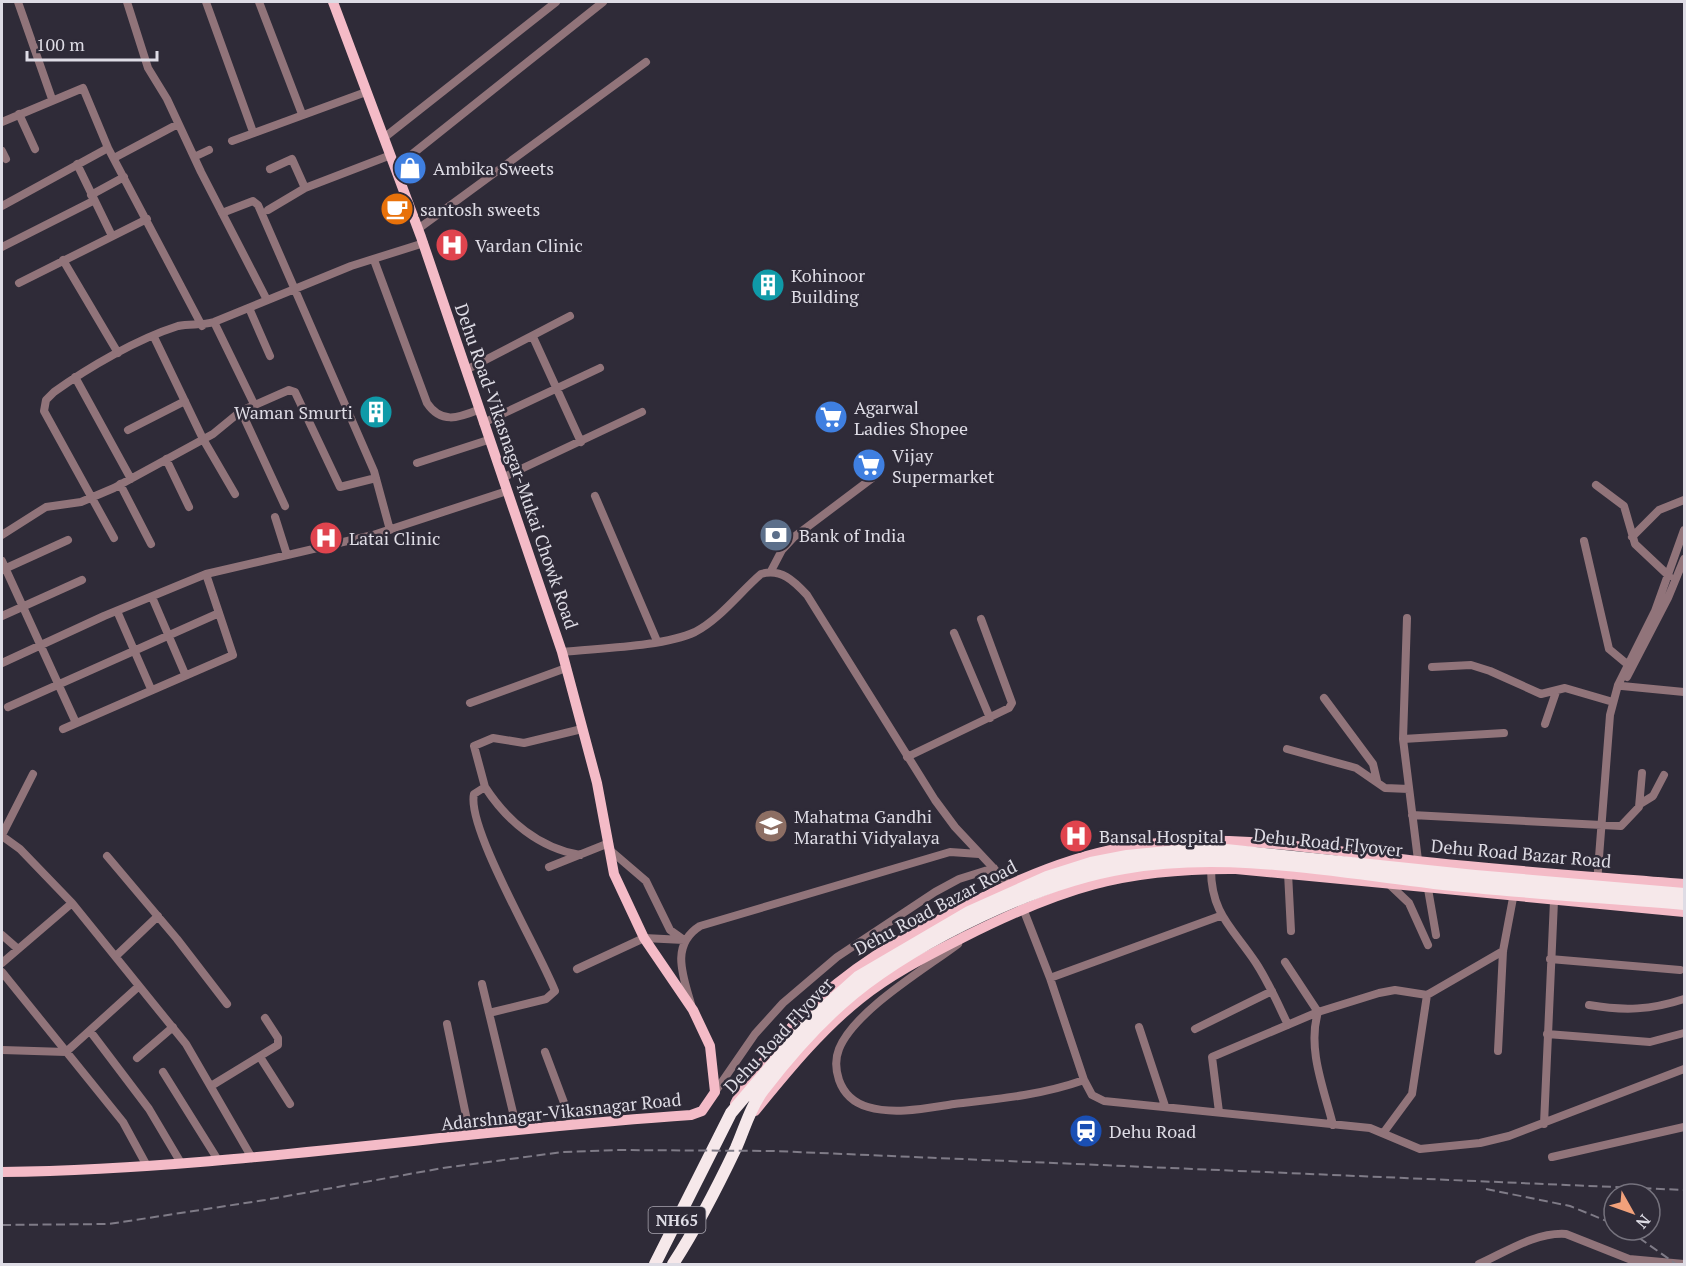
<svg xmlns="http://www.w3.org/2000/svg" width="1686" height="1266" font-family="'PT Serif',serif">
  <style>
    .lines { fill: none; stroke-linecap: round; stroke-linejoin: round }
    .minor { stroke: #91747a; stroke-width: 8 }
    .major { stroke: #f4bbc7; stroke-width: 10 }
    .highway { stroke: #f6e8ea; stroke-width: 12 }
    .rail { stroke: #7f7b87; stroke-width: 2; stroke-dasharray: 9 4.5; stroke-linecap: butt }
    .labels { text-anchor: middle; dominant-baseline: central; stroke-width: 5; stroke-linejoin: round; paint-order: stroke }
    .shield { fill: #2f2b38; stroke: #aaa7b1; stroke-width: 1.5 }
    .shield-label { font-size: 16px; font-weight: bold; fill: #dedce5 }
    .poi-label { font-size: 18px; fill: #dedce5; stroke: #2f2b38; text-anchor: start }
    .street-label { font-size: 18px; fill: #dedce5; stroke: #2f2b38 }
  </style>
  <rect width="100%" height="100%" fill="#2f2b38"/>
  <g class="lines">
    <!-- minor -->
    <path class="minor" d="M18,2L52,99
      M127,2L148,68L167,99L201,172L267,300
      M206,2L253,132
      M259,2L302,114
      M19,114L35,149
      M2,122L83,88L108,148L202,326
      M385,137L556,2
      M232,141L366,92
      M2,151L6,159
      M194,157L209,150
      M114,158L178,124
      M77,164L112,236
      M396,167L603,2
      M270,169L292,159L305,188
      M91,195L124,177
      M2,206L108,148
      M268,210L305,188L391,155
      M222,213L253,201L258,205L374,471L390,530
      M418,229L646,62
      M2,247L93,201
      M63,260L118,353
      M374,260L427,403C441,424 458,418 478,410
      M19,283L147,219
      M249,308L270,356
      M214,322L254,404
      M154,337L203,439L235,494
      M533,337L581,442
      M466,370L570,316
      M75,377L131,479
      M241,411L285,506
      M483,423L600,368
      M128,430L185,401
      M166,459L189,507
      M417,463L488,440
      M502,478L642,412
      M120,484L151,544
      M1596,485L1624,506L1635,544L1669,576
      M595,496L657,641
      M275,517L287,555
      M2,535L46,507L81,502L114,488L213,434L241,411L289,390L295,392L340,487L376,478
      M1632,537L1659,510L1684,500
      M114,538L44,411L46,400L54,392C89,367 137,339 178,326C190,323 202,326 214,322L351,266L424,243
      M1584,541L1609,649L1627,664
      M2,561L76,723
      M2,570L68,540
      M771,571L782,550L794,537L879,473
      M152,597L185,674
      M117,611L151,689
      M2,616L82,580
      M1407,618L1403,739L1418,860
      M954,633L990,718
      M562,652C599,648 662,647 695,632C720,619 740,592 761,574C781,568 794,581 807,595L935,800L955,827L1013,889
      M2,663L104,616L206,574L373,535L507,491
      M1432,667L1471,665L1490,671L1541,694L1565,688L1613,702
      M1627,677L1668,598L1684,559
      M1622,686L1684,692
      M1324,698L1373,764L1377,781
      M470,703L566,668
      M8,707L219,613
      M1545,724L1556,692
      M63,729L233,655L206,574
      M1403,739L1504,733
      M1287,749L1356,768L1385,788L1409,789
      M907,757L1009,708L1012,703L981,619
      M485,787C507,821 539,848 580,855
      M1640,804L1653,796L1664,775
      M1412,815L1621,826L1639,807L1642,773
      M2,835L33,774
      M2,836L20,849L72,903L186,1044L252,1158
      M611,851L646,881L670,930L684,940
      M107,856L177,939L227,1004
      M549,867L609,843
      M1211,869C1211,914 1233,928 1256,963C1269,983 1278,1004 1288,1025
      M1288,873L1291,931
      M1597,883L1610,715L1618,685L1655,611L1684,530
      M1390,885L1409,903L1428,945
      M1428,889L1436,935
      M1022,906L1050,978L1084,1080L1092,1095L1104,1101L1370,1128L1420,1149L1480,1143L1509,1136L1684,1069
      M2,935L18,949
      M958,944C925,969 854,1011 839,1049C835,1059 836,1071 839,1080C844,1094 854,1103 868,1107C895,1115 927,1108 954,1104C999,1099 1042,1095 1084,1080
      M116,956L158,916
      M1550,959L1680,970
      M1285,962L1318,1012C1307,1049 1324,1089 1333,1125
      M2,963L72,903
      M577,969L644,938L684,940
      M2,972L123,1122L147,1166
      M1050,978L1220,916
      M482,984L517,1129
      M691,1004C683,976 670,945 700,926L950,852L979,854
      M1589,1005C1624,1011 1651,1010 1684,999
      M489,1013L546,999L555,991C540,952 466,827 474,794L485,787L474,746L493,738L524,743L582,729
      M447,1024L470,1135
      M1139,1027L1165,1106
      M1195,1029L1272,991
      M90,1031L149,1109L181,1163
      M1547,1034L1650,1042L1684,1033
      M2,1050L66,1052L139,986
      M1498,1051L1503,951L1513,898
      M545,1052L572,1124
      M260,1057L290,1104
      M137,1058L173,1027
      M163,1072L218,1160
      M211,1086L278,1045V1038L265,1018
      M715,1092L755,1034L783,1003L837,957L935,892L959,879L994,868
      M1219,1112L1212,1057L1318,1012L1379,993L1395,990L1427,995
      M1544,1124L1554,901
      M1384,1132L1412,1094L1427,995L1503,951
      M1552,1157L1684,1127
      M1479,1264C1506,1252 1535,1232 1566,1234L1629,1259L1684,1264"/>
    <!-- major -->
    <path class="major" d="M735,1104C743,1087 755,1072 767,1057C809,1000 860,961 923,928C986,895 1050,861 1121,848C1211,832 1303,846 1392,858C1489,870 1587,876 1684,884
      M755,1111C787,1072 820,1031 860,999C891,974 927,956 962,938C1061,888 1123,868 1236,869L1684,912
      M2,1172C233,1169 461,1130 691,1115L702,1111L715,1092L710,1046L693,1010L644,938L614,874L597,783L562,652L421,237L333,2"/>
    <!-- highway -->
    <path class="highway" d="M655,1264L731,1113L811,1019L858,977L969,912L1047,877L1091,863L1127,856L1188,850H1226L1475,876L1684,894
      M673,1264C697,1227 717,1188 736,1148C744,1130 751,1105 764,1089C791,1054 820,1021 854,993C921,939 1039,882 1124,868C1226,850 1332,871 1434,883C1517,892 1601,897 1684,904"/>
    <!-- rail -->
    <path class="rail" d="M1486,1189L1570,1206L1614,1224
      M2,1225L109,1224L265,1200L443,1168L563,1152L617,1150L774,1151L1684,1190
      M1628,1230L1676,1264"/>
  </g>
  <!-- icons -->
  <defs>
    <symbol id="shop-disc" viewBox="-11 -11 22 22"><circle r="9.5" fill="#3f7fe0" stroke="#2f2b38"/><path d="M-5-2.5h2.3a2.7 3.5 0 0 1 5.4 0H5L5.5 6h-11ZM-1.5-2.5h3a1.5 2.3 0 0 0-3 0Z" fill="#fff"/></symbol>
    <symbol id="cafe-disc" viewBox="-11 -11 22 22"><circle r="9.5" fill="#e8710a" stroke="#2f2b38"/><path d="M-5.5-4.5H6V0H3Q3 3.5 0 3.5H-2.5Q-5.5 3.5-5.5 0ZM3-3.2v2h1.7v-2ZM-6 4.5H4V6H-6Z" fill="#fff"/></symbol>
    <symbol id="hospital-disc" viewBox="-11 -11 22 22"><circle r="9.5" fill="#e0444e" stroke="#2f2b38"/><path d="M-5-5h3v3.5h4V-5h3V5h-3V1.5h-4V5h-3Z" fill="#fff"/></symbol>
    <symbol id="building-disc" viewBox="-11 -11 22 22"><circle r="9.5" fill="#0f9aa8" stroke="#2f2b38"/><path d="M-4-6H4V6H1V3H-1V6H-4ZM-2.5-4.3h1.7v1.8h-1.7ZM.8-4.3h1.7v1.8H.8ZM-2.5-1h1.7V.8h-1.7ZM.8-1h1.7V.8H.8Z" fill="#fff"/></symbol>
    <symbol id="supermarket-disc" viewBox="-11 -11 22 22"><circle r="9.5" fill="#3f7fe0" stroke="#2f2b38"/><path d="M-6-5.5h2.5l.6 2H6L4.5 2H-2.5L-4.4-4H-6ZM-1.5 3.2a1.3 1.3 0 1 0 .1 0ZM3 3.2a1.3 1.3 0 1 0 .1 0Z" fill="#fff"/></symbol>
    <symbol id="bank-disc" viewBox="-11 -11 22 22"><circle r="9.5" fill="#5c6f8a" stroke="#2f2b38"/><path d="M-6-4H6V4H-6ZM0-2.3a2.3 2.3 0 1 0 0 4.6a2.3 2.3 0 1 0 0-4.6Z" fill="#fff"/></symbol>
    <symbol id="school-disc" viewBox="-11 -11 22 22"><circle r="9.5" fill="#8d6e63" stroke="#2f2b38"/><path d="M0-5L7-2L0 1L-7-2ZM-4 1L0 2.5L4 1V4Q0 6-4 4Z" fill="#fff"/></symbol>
    <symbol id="station-disc" viewBox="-11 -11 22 22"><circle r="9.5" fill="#1a4fb4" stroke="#2f2b38"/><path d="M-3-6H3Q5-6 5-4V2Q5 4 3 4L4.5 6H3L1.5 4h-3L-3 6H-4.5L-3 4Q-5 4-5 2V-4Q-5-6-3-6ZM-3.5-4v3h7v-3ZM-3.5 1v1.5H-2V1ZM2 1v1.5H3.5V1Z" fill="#fff"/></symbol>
  </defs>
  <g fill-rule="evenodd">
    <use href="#shop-disc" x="391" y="149" width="38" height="38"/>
    <use href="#cafe-disc" x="378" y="190" width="38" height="38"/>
    <use href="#hospital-disc" x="433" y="226" width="38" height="38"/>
    <use href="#building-disc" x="749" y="266" width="38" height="38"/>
    <use href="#building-disc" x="357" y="393" width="38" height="38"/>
    <use href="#supermarket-disc" x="812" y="398" width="38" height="38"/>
    <use href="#supermarket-disc" x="850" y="446" width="38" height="38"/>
    <use href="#bank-disc" x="757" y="516" width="38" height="38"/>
    <use href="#hospital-disc" x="307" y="519" width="38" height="38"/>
    <use href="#school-disc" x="752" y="807" width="38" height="38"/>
    <use href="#hospital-disc" x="1057" y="817" width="38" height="38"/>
    <use href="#station-disc" x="1067" y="1112" width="38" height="38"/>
  </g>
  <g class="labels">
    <!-- shield labels -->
    <rect class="shield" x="648.5" y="1207" width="57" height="26" rx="4.5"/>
    <g class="shield-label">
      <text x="677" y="1220">NH65</text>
    </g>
    <!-- poi labels -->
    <g class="poi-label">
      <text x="433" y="168">Ambika Sweets</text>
      <text x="420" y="209">santosh sweets</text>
      <text x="475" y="245">Vardan Clinic</text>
      <text x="791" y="275">Kohinoor<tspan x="791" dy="21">Building</tspan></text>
      <text x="854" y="407">Agarwal<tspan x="854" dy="21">Ladies Shopee</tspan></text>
      <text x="353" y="412" text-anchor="end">Waman Smurti</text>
      <text x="892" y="455">Vijay<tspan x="892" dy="21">Supermarket</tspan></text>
      <text x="799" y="535">Bank of India</text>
      <text x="349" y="538">Latai Clinic</text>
      <text x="794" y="816">Mahatma Gandhi<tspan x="794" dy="21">Marathi Vidyalaya</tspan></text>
      <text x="1099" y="836">Bansal Hospital</text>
      <text x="1109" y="1131">Dehu Road</text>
    </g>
    <!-- street labels -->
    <g class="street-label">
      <text transform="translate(517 466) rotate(71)">Dehu Road-Vikasnagar-Mukai Chowk Road</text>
      <text transform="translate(1328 842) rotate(6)">Dehu Road Flyover</text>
      <text transform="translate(1521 853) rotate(5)">Dehu Road Bazar Road</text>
      <text transform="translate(935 907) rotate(-28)">Dehu Road Bazar Road</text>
      <text transform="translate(778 1035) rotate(-47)">Dehu Road Flyover</text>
      <text transform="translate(561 1111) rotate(-6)">Adarshnagar-Vikasnagar Road</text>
    </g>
  </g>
  <!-- border -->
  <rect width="1686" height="1266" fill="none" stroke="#dedce5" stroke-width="6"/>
  <!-- north arrow -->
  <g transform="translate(1632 1212) rotate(130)"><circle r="28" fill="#2f2b38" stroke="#75727d" stroke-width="1.5"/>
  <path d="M0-4.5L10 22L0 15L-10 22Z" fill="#f1a17b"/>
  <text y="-9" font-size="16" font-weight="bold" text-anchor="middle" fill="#dedce5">N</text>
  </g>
  <!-- scale -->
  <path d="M27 51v9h130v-9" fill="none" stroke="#dedce5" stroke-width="3"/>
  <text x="36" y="51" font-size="18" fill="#dedce5" stroke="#2f2b38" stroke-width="4.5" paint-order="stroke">100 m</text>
</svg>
